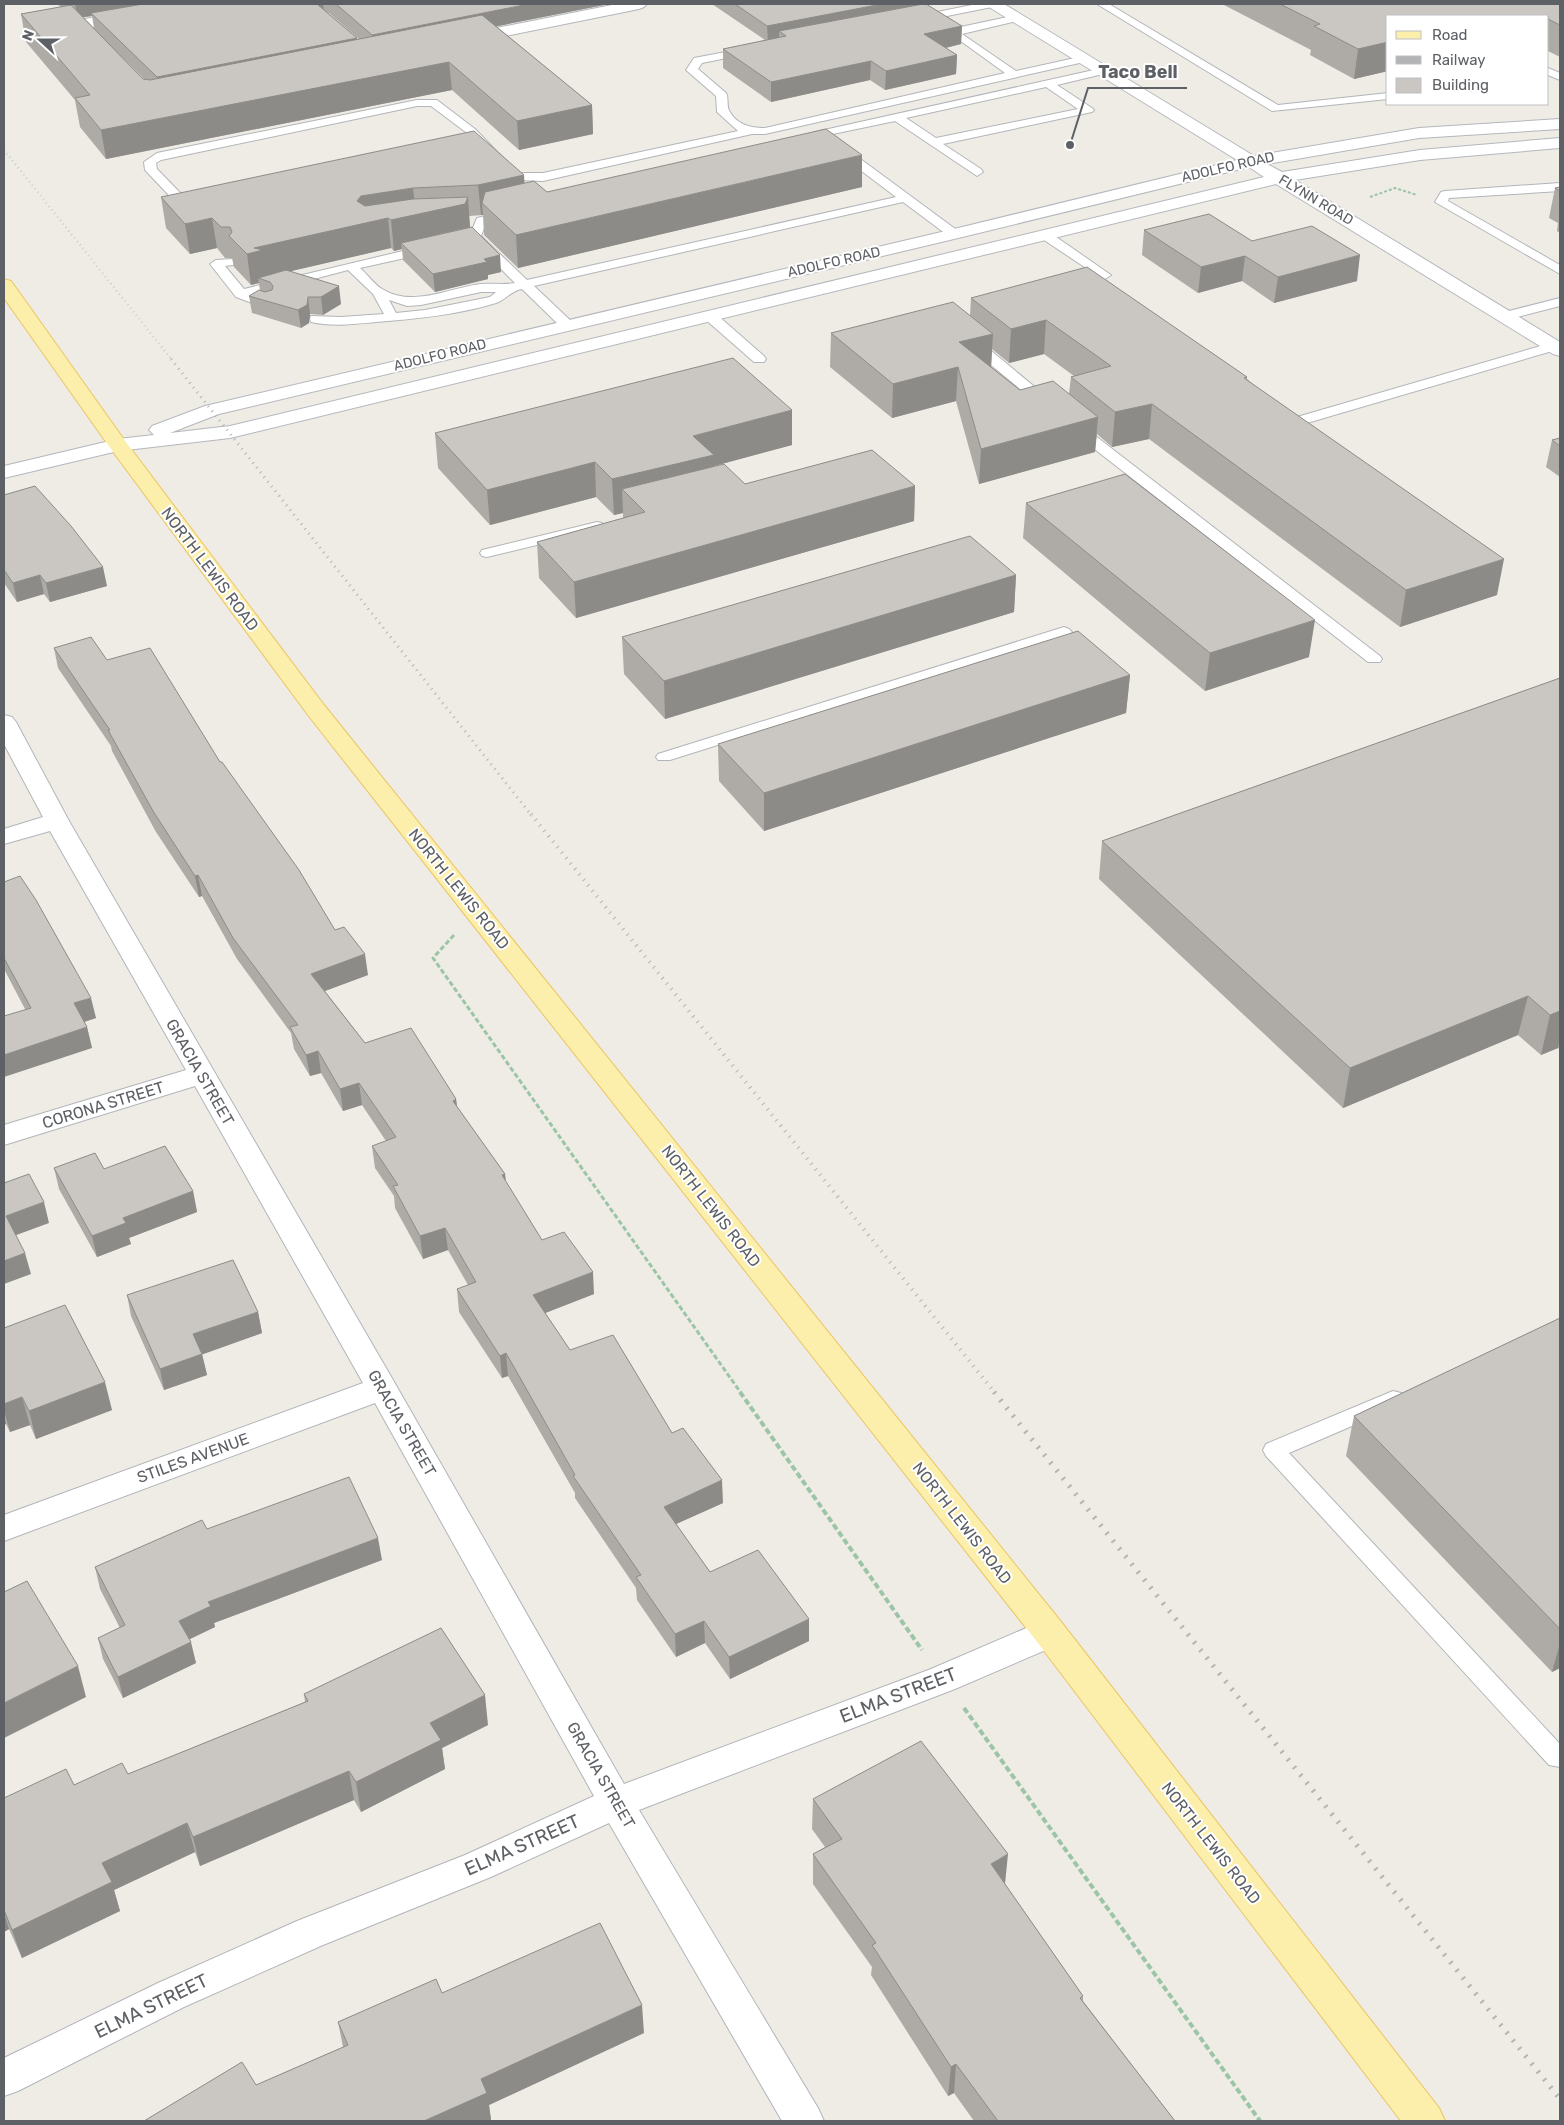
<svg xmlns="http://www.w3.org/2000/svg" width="1564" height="2125" font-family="Rubik,sans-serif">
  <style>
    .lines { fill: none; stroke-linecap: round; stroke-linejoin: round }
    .lane-casing { stroke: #b2b5b9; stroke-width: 2 }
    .street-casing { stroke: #b2b5b9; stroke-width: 2 }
    .secondary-casing { stroke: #b4b7bc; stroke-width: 2 }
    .primary-casing { stroke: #ecc460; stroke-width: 2 }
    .path-far2 { stroke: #9cc5a7; stroke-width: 2; stroke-dasharray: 3 2; stroke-linecap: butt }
    .path-far1 { stroke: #9cc5a7; stroke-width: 3; stroke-dasharray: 5 2.5; stroke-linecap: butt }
    .path { stroke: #9cc5a7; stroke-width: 4; stroke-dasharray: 6 3; stroke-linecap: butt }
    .lane { fill: #fff; fill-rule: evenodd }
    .street { fill: #fff; fill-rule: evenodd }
    .secondary { fill: #fff; fill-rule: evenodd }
    .primary { fill: #fcefac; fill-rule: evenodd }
    .rail-far3 { stroke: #b3b4b5; stroke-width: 2.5; stroke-dasharray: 0.5 4; stroke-linecap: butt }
    .rail-far2 { stroke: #b3b4b5; stroke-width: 3; stroke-dasharray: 1 5; stroke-linecap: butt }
    .rail-far1 { stroke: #b3b4b5; stroke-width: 4; stroke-dasharray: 1 6; stroke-linecap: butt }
    .rail { stroke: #b3b4b5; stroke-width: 5; stroke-dasharray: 2 8; stroke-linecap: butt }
    .wall { fill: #aeaba7; fill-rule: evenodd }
    .shaded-wall { fill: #8d8b88 }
    .building { fill: #cac7c2; stroke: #8d8b88 }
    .labels { text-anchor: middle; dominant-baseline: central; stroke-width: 4; stroke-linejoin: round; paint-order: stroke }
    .far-street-label { font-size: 14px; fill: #5d6065; stroke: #fff }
    .street-label { font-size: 16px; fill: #5d6065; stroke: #fff }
    .near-street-label { font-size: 19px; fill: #5d6065; stroke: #fff }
    .leader { fill: none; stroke: #5d6065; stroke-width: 2 }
    .callout-dot { fill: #5d6065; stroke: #fff; stroke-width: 2 }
    .callout-label { font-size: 18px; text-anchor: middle; font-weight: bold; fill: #5d6065; stroke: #fff; stroke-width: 4; stroke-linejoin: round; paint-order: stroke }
  </style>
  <rect width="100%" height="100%" fill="#eeece5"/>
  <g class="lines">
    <defs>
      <path id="lane" d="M977,4H997L992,7L917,22L912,19L917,16Z
        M1097,4H1109L1278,105L1388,93V99L1272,111Z
        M1017,15L1021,16L1022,18L1021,20L962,34L1016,71L1084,56L1089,59L1084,62L765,134H752L543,181L518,180L505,174L467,133L431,106H417L161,160L156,163L157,169L190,203L199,205L201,208L195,212L182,209L145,170L144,162L157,153L417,100H437L475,129L513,168L520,173H543L738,131L717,112L716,96L686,70L694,58L747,48L751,49L752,51L751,53L702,63L698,69L726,93C729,98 726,107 730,112C737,125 752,128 765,128L1005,73L951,34L956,28Z
        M1103,68L1109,71L1107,73L1057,85L1092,108L1094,110L1092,112L943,144L981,169L983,172L977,176L895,121L828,135L958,231L960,234L958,237H950L903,202L534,286L572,322L573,325L567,329L562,328L522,289C510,291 506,300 496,303C457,315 415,319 376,322C355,324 332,327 311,322L310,319L311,316L341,317L384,314L373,294L348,270L253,295L258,299L252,303L236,297L210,264L216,260L233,259L235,262L233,265L225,266L244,289L428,245L432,246L434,249L432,252L360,268C367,274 374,284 382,289C413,308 448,288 481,284C492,283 504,285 515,283L469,237L477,218L507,211L511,212L513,215L511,218L486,223L481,236L527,280L896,197L815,136L813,134L815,132ZM1046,87L1078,109L936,138L906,118ZM481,292H496L490,297L425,310L396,313L389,300L407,306L421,305Z
        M1548,68L1560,73V80L1548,75Z
        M1560,183V191L1449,198L1448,201L1560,265V274L1435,202L1441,192L1445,191Z
        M1045,231L1049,232L1111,275L1105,279L1101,278L1041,238L1039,235L1041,232Z
        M1560,298V306L1506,320L1500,316L1501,313Z
        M711,313L716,314L764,356L766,359L764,362H754L706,320L705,317L706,314Z
        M973,339L978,340L1053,402L1055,405L1053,408H1043L968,346L966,343Z
        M1554,342L1560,346L1559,349L1307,423H1297L1295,420L1297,417Z
        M1075,423L1080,424L1380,656L1382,659L1380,662H1368L1070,430L1068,427L1070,424Z
        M597,522L602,523L604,526L602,529L487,557L482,556L480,553L482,550Z
        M1064,627L1069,629L1072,632L1069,635L670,760H658L656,757L658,754Z
        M1393,1391L1401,1393L1404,1399L1401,1405L1289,1453L1560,1744V1767L1549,1765L1266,1456L1263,1450L1266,1444Z"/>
      <path id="street" d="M169,4H201L198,7L193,9L79,30L73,28L71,25L73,22L79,20Z
        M617,4H647L644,7L639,9L466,44L460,42L458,39L460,36L466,34Z
        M4,715L12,717L16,722L69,821L393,1380L624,1784L931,1669L1038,1623L1050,1619L1062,1623L1067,1633L1062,1643L955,1689L639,1810L818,2108L824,2121H782L609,1823L491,1877L323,1945L184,2007L18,2091L4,2096V2058L158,1983L297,1921L465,1855L594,1796L375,1403L4,1541V1515L363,1383L195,1086L4,1145V1125L186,1070L50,831L4,844V829L43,817L4,744Z"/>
      <path id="secondary" d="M986,4H1004L1254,156L1419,128L1560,119V129L1419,138L1267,164L1282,172L1420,150L1560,138V148L1420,160L1295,180L1560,342V356L1553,354L1276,184L230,438L118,451L4,478V466L118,439L154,435L149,430L152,426L205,406L954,229L1237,160L989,7ZM1249,167L1264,177L230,426L170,433L219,414L954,239Z"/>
      <path id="primary" d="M4,279L11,281L125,441L324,705L1062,1623L1439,2108L1445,2121H1401L1038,1643L308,715L111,449L4,298Z"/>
    </defs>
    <!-- lane casing -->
    <use href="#lane" class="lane-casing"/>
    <!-- street casing -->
    <use href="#street" class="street-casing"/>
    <!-- secondary casing -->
    <use href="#secondary" class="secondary-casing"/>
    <!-- primary casing -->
    <use href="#primary" class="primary-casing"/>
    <!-- path-far2 -->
    <path class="path-far2" d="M1370,197L1395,188L1417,195"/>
    <!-- path-far1 -->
    <path class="path-far1" d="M454,935L433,958L741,1393"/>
    <!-- path -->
    <path class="path" d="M740,1392L922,1650
      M964,1708L1260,2121"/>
    <!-- lane -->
    <use href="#lane" class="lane"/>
    <!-- street -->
    <use href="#street" class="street"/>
    <!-- secondary -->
    <use href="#secondary" class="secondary"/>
    <!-- primary -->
    <use href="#primary" class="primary"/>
    <!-- rail-far3 -->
    <path class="rail-far3" d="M4,150L172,360"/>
    <!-- rail-far2 -->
    <path class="rail-far2" d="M171,359L532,816"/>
    <!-- rail-far1 -->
    <path class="rail-far1" d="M531,814L995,1393"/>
    <!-- rail -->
    <path class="rail" d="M994,1392L1560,2099"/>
  </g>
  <!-- wall -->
  <path class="wall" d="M57,4H609L496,26L592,105L593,134L519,150L452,90L106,159L80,127L75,100L26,42L21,14L61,7ZM327,12L329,13L359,39H357V38ZM92,16L94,28L83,17ZM117,52L144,79H143Z
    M712,4H916V5L962,26L961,44L946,48L957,55L956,74L885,90L870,80L771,102L723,68V49L765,40Z
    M1222,4H1560V57L1548,51V16H1388V71L1354,79L1310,55L1311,50Z
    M525,183L547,192L862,187L518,268L484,235L483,215L469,216L470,227L501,272L488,275V279L435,292L403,260L402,249L394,251L391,248L290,271L341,304L323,315L310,314L309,323L301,328L252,313L249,296L260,291L259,283L251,285L234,267L232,258H225L217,248L190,254L166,228L161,197Z
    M1560,187V233L1557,231L1558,223L1549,218L1555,188Z
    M1144,230L1252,241L1357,281L1274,303L1242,281L1198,293L1142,255Z
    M971,298L1247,377V379L1497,595L1400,627L1149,439L1112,447L1097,434L1095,452L979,484L956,401L892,418L830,367L831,333L970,316ZM992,349L1009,363L1044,354L1074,376L1071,377L1069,394L1020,390L991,367Z
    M435,433L792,445L714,466V467L745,484L915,486L914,521L576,618L539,578L537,542L623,518V513L614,515L596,497L490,525L438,468Z
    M1560,438V477L1546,467L1552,440Z
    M4,495L107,586L50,602L44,594L17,602L4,583Z
    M1026,503L1309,657L1205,691L1023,538Z
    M1016,575L1014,612L665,719L624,674L622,637Z
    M54,648L107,660L220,762L335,930L368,975L325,991L365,1043L456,1099L457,1107L505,1174L506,1182L542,1240L594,1294L545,1313L570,1350L672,1433L723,1503L676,1524L710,1572L809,1641L730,1679L705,1643L676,1657L637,1600L636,1588L575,1498V1493L508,1376L502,1378L459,1312L457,1289L468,1285L448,1250L423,1259L395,1208L394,1196L375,1168L372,1146L386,1141L362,1105L343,1111L321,1073L310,1076L294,1049L291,1033L237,959L202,896L199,897L156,832L112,751L111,746L58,668Z
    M1130,675L1126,713L764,831L719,781L718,744Z
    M1560,678V1050L1558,1048L1541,1055L1518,1035L1343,1108L1099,879L1102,841Z
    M4,882L96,1018L84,1022L87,1027L92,1048L25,1009L4,969Z
    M54,1168L104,1169L193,1191L197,1212L129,1238L131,1244L97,1257L59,1189Z
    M127,1295L258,1312L262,1333L202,1354L207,1375L164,1390L131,1316Z
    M1560,1318V1668L1552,1672L1346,1456L1354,1416Z
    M4,1328L112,1410L36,1439L30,1425L10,1432L6,1424L4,1425Z
    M207,1529L382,1560L214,1623L215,1627L189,1639L196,1663L123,1698L103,1659L98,1638L120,1628L100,1589L95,1567Z
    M304,1694L488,1725L442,1748L445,1769L361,1812L354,1800L200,1866L195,1852L114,1890L120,1911L22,1958L9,1929L4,1932V1798L128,1774L305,1702Z
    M813,1799L1005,1884L1083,1996V2001L1175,2121H974L954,2093L948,2096L871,1975L872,1967L813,1884V1854L825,1847L812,1829Z
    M442,1993L644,2033L489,2105L491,2120L256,2085L343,2047L338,2022Z"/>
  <!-- shaded-wall -->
  <path class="shaded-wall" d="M75,4H160L91,13L92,16L78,18Z
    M317,4H323L324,11Z
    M529,4H609L373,51L372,35Z
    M882,4H916L915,13L786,36L779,31V40L768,42L767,26Z
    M962,26L961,44L923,53L924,34Z
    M357,38L358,54L160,94L157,77Z
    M1388,42V71L1354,79L1358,49Z
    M957,55L956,74L885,90L886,71Z
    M871,61L870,80L771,102V82Z
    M449,62L452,90L106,159L101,130Z
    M592,105L593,134L519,150L517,121Z
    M862,155V187L518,268L516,235Z
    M524,175L526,205L482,203L483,215H481L478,185Z
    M413,188L416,215L468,197L470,227L401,243L402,249L394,251L391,220L388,218L391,248L266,277L258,278L259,283L251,285L247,254L254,248L357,201L361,196Z
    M212,218L217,248L190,254L185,224Z
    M500,255L501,272L488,275V279L435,292L433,274L484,259Z
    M1360,255L1357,281L1274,303L1278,277Z
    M1245,256L1242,281L1198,293L1201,267Z
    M339,286L341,304L323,315L321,297Z
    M308,297L310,314L309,323L301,328L298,310Z
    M1046,320L1044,354L1009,363L1011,329Z
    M993,334L991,368L958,367L956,401L892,418L893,384L959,342Z
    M1152,404L1149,439L1112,447L1115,412Z
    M792,410V445L714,466V490L622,489L623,513L614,515L612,479L693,436Z
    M1098,417L1095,452L979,484L981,449Z
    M595,462L596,497L490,525L487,490Z
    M915,486L914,521L576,618L574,582Z
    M1504,559L1497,595L1400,627L1406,590Z
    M103,567L107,586L50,602L46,583Z
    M40,575L44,594L17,602L13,583Z
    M1016,575L1014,612L665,719L664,681Z
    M1315,620L1309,657L1205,691L1210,653Z
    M1130,675L1126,713L764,831V793Z
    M198,875L202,896L199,897L195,876Z
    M365,954L368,975L314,995L311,974Z
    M1528,996L1518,1035L1343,1108L1350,1068Z
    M91,998L96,1018L78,1024L74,1003Z
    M1560,1011V1038L1558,1048L1541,1055L1550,1015Z
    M87,1027L92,1048L4,1077V1055Z
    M318,1051L321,1073L310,1076L306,1055Z
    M359,1083L362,1105L343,1111L340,1089Z
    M456,1099L459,1121L453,1101Z
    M505,1174L507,1196L502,1175Z
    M193,1191L197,1212L129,1238L131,1244L97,1257L92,1236L123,1218Z
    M44,1202L49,1223L11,1237L6,1216Z
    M445,1228L448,1250L423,1259L420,1236Z
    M25,1253L31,1274L4,1284V1261Z
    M593,1272L594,1294L535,1317L533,1295Z
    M258,1312L262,1333L198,1356L193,1334Z
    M506,1353L508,1376L502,1378L500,1356Z
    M202,1354L207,1375L164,1390L160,1369Z
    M105,1382L112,1410L36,1439L29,1411Z
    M22,1397L30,1425L10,1432L4,1410V1404Z
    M4,1416L6,1424L4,1425Z
    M722,1480L723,1503L665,1529L664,1507Z
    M378,1538L382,1560L214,1623L215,1627L184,1642L179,1621L208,1602Z
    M809,1619V1641L730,1679L729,1657Z
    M704,1621L705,1643L676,1657L675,1634Z
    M191,1642L196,1663L123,1698L118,1677Z
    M1560,1643V1668L1552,1672Z
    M78,1666L86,1697L4,1738V1703Z
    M485,1695L488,1725L442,1748L445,1769L361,1812L356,1782L430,1723Z
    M349,1771L354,1800L200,1866L193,1837Z
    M187,1823L195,1852L114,1890L120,1911L22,1958L12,1930L102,1863Z
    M1008,1854L1005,1884L991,1864Z
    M4,1913L9,1929L4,1932Z
    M642,2005L644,2033L489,2105L491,2120L488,2121H424L481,2079Z
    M956,2064L954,2093L948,2096L951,2067Z"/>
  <!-- building -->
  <path class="building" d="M143,4H317L357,38L157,77L91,13Z
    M336,4H529L372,35Z
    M735,4H882L767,26Z
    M923,4H926L962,26L924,34L957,55L886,71L871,61L771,82L723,49L786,36L779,31Z
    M1280,4H1560V25L1548,19V16H1388V42L1358,49L1314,26L1320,24Z
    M71,5L143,79L150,80L482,15L592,105L517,121L449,62L101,130L75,98L90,95L21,14Z
    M826,129L862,155L516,235L482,203L485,192L534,181L547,192Z
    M474,131L524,175L478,185L413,188L361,196L357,201L365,206L413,199L468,197L465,204L391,220L388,218L254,248L263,250L247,254L229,236L232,232L230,227H221L212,218L185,224L161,197Z
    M1560,187V191L1555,188Z
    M1209,214L1252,241L1312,226L1360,255L1278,277L1245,256L1201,267L1144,230Z
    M472,227L500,255L484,259L487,262L433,274L401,243Z
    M1087,267L1247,377L1244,378L1504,559L1406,590L1152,404L1115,412L1071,377L1111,366L1046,320L1011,329L971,298Z
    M286,270L339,286L321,297H308L307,305L298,310L249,296L259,290L265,292L272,290L273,286L270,282L258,278Z
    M953,302L993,334L959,342L1020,390L1053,381L1098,417L981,449L958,367L893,384L831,333Z
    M733,358L792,410L693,436L714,455L612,479L595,462L487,490L435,433Z
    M1560,438V446L1552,440Z
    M872,450L915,486L574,582L537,542L645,512L622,489L724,464L745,484Z
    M1125,474L1315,620L1210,653L1026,503Z
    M35,486L71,526L103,567L46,583L40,575L13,583L4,570V495Z
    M970,536L1016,575L664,681L622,637Z
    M1078,631L1130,675L764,793L718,744Z
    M91,637L107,660L150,648L220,762H222L299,870L335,930L344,927L365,954L311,974L365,1043L411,1028L456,1099L453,1101L505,1174L502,1175L542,1240L564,1232L593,1272L533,1295L570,1350L613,1335L672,1433L683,1428L722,1480L664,1507L710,1572L758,1550L809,1619L729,1657L704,1621L675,1634L636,1577L641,1575L573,1476L575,1475L506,1353L500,1356L457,1289L476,1282L445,1228L420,1236L393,1186L398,1185L372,1146L396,1137L359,1083L340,1089L318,1051L306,1055L290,1027L298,1025L233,938L198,875L195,876L153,811L108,730H110L54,648Z
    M1560,678V1011L1550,1015L1528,996L1350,1068L1102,841Z
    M20,876L36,900L91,998L74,1003L87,1027L4,1055V1016L31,1008L4,958V882Z
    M165,1146L193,1191L123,1218L126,1223L92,1236L54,1168L95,1153L104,1169Z
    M29,1174L44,1202L6,1216L25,1253L4,1261V1183Z
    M233,1260L258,1312L193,1334L202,1354L160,1369L127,1295Z
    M65,1305L105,1382L29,1411L22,1397L4,1404V1328Z
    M1560,1318V1629L1354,1416Z
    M349,1477L378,1538L208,1602L211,1606L179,1621L191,1642L118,1677L98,1638L125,1625L95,1567L202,1520L207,1529Z
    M27,1581L78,1666L4,1703V1592Z
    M441,1628L485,1695L430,1723L441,1740L356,1782L349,1771L193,1837L187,1823L102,1863L112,1882L12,1930L4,1910V1798L66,1769L74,1785L122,1763L128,1774L308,1701L304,1694Z
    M921,1741L1008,1854L991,1864L1083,1996L1080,1998L1175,2121H998L956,2064L951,2067L872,1945L876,1943L813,1854L842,1839L813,1799Z
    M600,1923L642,2005L481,2079L487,2093L424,2121H144L242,2062L256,2085L348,2045L338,2022L436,1979L442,1993Z"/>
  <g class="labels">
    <!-- far-street labels -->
    <g class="far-street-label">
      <text transform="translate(1228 167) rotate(-13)">ADOLFO ROAD</text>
      <text transform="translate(1316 200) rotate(31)">FLYNN ROAD</text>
      <text transform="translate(834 262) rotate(-13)">ADOLFO ROAD</text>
      <text transform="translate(440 355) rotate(-14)">ADOLFO ROAD</text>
    </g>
    <!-- street labels -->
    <g class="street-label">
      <text transform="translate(210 569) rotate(53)">NORTH LEWIS ROAD</text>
      <text transform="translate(459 889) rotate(51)">NORTH LEWIS ROAD</text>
      <text transform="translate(200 1072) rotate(60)">GRACIA STREET</text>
      <text transform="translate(103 1105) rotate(-17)">CORONA STREET</text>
      <text transform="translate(711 1206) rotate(52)">NORTH LEWIS ROAD</text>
      <text transform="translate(402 1423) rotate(60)">GRACIA STREET</text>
      <text transform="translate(193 1458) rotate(-20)">STILES AVENUE</text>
      <text transform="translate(962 1523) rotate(52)">NORTH LEWIS ROAD</text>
      <text transform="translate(601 1775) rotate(60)">GRACIA STREET</text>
      <text transform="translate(1211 1843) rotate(52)">NORTH LEWIS ROAD</text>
    </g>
    <!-- near-street labels -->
    <g class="near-street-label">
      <text transform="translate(898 1695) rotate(-21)">ELMA STREET</text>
      <text transform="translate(522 1845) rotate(-24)">ELMA STREET</text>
      <text transform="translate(151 2006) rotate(-26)">ELMA STREET</text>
    </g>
  </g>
  <!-- callouts -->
  <path class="leader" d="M1070 145L1088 88H1187"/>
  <circle class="callout-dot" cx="1070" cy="145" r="5"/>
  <g class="callout-label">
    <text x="1138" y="78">Taco Bell</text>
  </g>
  <!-- border -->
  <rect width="1564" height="2125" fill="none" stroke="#5d6065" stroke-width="10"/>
  <!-- legend -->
  <rect x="1386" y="15" width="162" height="90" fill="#ffffff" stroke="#bebfc1"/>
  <rect x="1396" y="31" width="25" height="8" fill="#fcefac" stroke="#bebfc1"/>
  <text x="1432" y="40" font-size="15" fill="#5d6065">Road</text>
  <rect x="1396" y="56" width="25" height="8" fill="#b3b4b5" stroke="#bebfc1"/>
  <text x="1432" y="65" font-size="15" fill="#5d6065">Railway</text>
  <rect x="1396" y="78" width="25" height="15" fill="#cac7c2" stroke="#bebfc1"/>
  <text x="1432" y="90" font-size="15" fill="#5d6065">Building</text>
  <!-- north arrow -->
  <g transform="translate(40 40) rotate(291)" stroke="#ffffff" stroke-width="4" paint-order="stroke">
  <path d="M0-4L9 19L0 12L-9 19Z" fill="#5d6065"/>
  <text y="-8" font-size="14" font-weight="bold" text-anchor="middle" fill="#5d6065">N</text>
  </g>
</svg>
